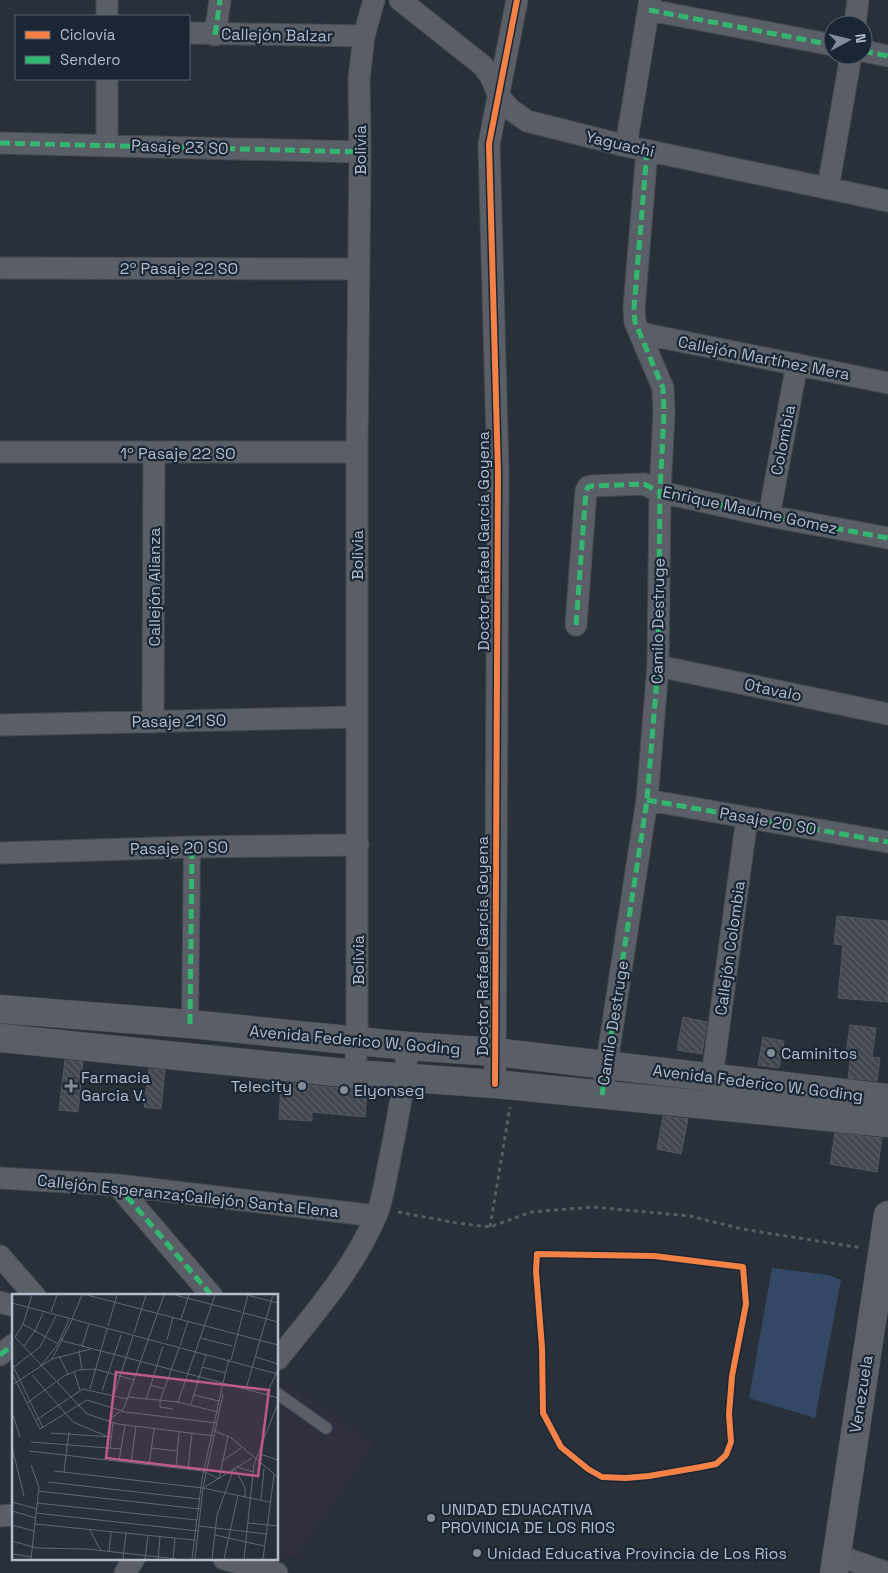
<svg xmlns="http://www.w3.org/2000/svg" width="888" height="1573" font-family="'Space Grotesk',sans-serif">
  <style>
    .medical { fill: #302f3f }
    .water { fill: #334865 }
    .building { fill: url(#building-back-hatch); stroke: #515761 }
    .lines { fill: none; stroke-linecap: round; stroke-linejoin: round }
    .service-casing { stroke: #474c54; stroke-width: 13 }
    .pedestrian-casing { stroke: #474c54; stroke-width: 18 }
    .minor-casing { stroke: #474c54; stroke-width: 23 }
    .tertiary-casing { stroke: #474c54; stroke-width: 29 }
    .primary-casing { stroke: #464c56; stroke-width: 29 }
    .path { stroke: #575d64; stroke-width: 3; stroke-dasharray: 4 4; stroke-linecap: butt }
    .service { stroke: #595e67; stroke-width: 11 }
    .pedestrian { stroke: #595e67; stroke-width: 16 }
    .minor { stroke: #595e67; stroke-width: 21 }
    .tertiary { stroke: #595e67; stroke-width: 28 }
    .primary { stroke: #5c6169; stroke-width: 28 }
    .quiet { stroke: #33b770; stroke-width: 5; stroke-dasharray: 10 5; stroke-linecap: butt }
    .cycleway-casing { stroke: #1b2635; stroke-width: 9 }
    .cycleway { stroke: #f48246; stroke-width: 6 }
    .poi-dot { fill: #828b98; stroke: #1b2635; stroke-width: 2 }
    .labels { text-anchor: middle; dominant-baseline: central; stroke-width: 4.5; stroke-linejoin: round; paint-order: stroke }
    .street-label { font-size: 16px; fill: #b2bccb; stroke: #1b2635 }
    .poi-label { font-size: 16px; fill: #b2bccb; stroke: #1b2635; text-anchor: start }
    .inset-road { fill: none; stroke: #606873; stroke-width: 1 }
    .view { fill: #bc5a88; fill-opacity: 0.15; stroke: #bc5a88; stroke-width: 2.5 }
    .inset-edge { fill: none; stroke: #b2bccb; stroke-width: 2.5 }
  </style>
  <defs>
    <pattern id="building-back-hatch" width="6" height="6" patternUnits="userSpaceOnUse" patternTransform="scale(1.25)"><rect width="6" height="6" fill="#41464f"/><path d="M-1 5l2 2M0 0l6 6M5-1l2 2" fill="none" stroke="#5a5f67"/></pattern>
  </defs>
  <rect width="100%" height="100%" fill="#293039"/>
  <!-- medical -->
  <path class="medical" d="M288,1385L375,1443L298,1557L278,1553V1399Z"/>
  <!-- water -->
  <path class="water" d="M772,1268L829,1275L841,1280L815,1418L749,1398Z"/>
  <!-- building -->
  <path class="building" d="M837,916L888,921V1002L838,998L843,945L834,944Z
    M683,1017L707,1022L702,1054L677,1050Z
    M850,1025L876,1028L872,1057L880,1058L877,1081L848,1078L851,1053H846Z
    M763,1037L784,1041L779,1068L758,1065Z
    M65,1060L83,1062L78,1112L59,1110Z
    M149,1069L165,1070L161,1109L144,1107Z
    M281,1082L367,1091L365,1117L312,1112V1121L279,1119Z
    M663,1116L688,1119L681,1154L657,1149Z
    M835,1133L882,1138L877,1172L830,1164Z"/>
  <g class="lines">
    <defs>
      <path id="service" d="M278,1394L326,1428"/>
      <path id="pedestrian" d="M190,1024L192,847"/>
      <path id="minor" d="M107,0V16
        M400,0L482,65L491,77L499,96L510,109L527,121L626,146L888,201
        M649,10L833,45
        M855,25L858,0
        M189,33L364,36
        M215,35L220,0
        M863,51L888,56
        M0,143L360,152
        M107,145V79
        M626,146L650,0
        M828,188L851,55
        M0,268L359,269
        M640,333L888,383
        M0,452H357
        M769,516L797,364
        M576,625L586,491L588,487L592,486L644,484L660,492L769,516L888,538
        M658,666L888,714
        M153,722L154,453
        M0,725L357,717
        M647,800L888,842
        M0,853L192,847L358,845
        M355,1074L357,1041V452L360,152L359,79L364,36L374,0
        M712,1077L747,818
        M495,1084L498,472L489,144L517,0
        M602,1095L647,800L658,666L660,492L664,413L663,388L635,322L634,308L647,151
        M0,1178L117,1185L376,1216
        M117,1185L212,1296
        M0,1256L35,1296
        M0,1302L14,1306
        M0,1355L14,1344
        M278,1359C313,1315 352,1271 375,1218C383,1202 385,1180 389,1163C397,1124 404,1085 408,1046
        M0,1516L14,1515
        M836,1555L888,1573
        M224,1559L277,1573
        M125,1573L134,1559"/>
      <path id="tertiary" d="M0,1009L190,1024L408,1046L495,1052L888,1098
        M0,1038L355,1074L495,1084L888,1123"/>
      <path id="primary" d="M834,1573L888,1215"/>
    </defs>
    <!-- service casing -->
    <use href="#service" class="service-casing"/>
    <!-- pedestrian casing -->
    <use href="#pedestrian" class="pedestrian-casing"/>
    <!-- minor casing -->
    <use href="#minor" class="minor-casing"/>
    <!-- tertiary casing -->
    <use href="#tertiary" class="tertiary-casing"/>
    <!-- primary casing -->
    <use href="#primary" class="primary-casing"/>
    <!-- path -->
    <path class="path" d="M398,1212L457,1223L490,1227L531,1212L593,1207L690,1216L742,1229L862,1248
      M490,1227L510,1107"/>
    <!-- service -->
    <use href="#service" class="service"/>
    <!-- pedestrian -->
    <use href="#pedestrian" class="pedestrian"/>
    <!-- minor -->
    <use href="#minor" class="minor"/>
    <!-- tertiary -->
    <use href="#tertiary" class="tertiary"/>
    <!-- primary -->
    <use href="#primary" class="primary"/>
    <!-- quiet -->
    <path class="quiet" d="M649,10L833,45
      M215,35L220,0
      M863,51L888,56
      M0,143L360,152
      M576,625L586,491L588,487L592,486L644,484L660,492L769,516L888,538
      M647,800L888,842
      M190,1024L192,847
      M602,1095L647,800L658,666L660,492L664,413L663,388L635,322L634,308L647,151
      M117,1185L212,1296
      M0,1355L14,1344"/>
    <defs>
      <path id="cycleway" d="M495,1084L498,472L489,144L517,0
        M537,1254L654,1256L743,1267L746,1304L732,1376L729,1414L731,1442L726,1455L716,1464L701,1467L649,1476L626,1478L602,1477L588,1469L561,1447L543,1413L542,1348L536,1271Z"/>
    </defs>
    <!-- cycleway casing -->
    <use href="#cycleway" class="cycleway-casing"/>
    <!-- cycleway -->
    <use href="#cycleway" class="cycleway"/>
  </g>
  <!-- markers -->
  <g class="poi-dot">
    <circle cx="771" cy="1053" r="5"/>
    <path d="M68.5 1078.5h5v5h5v5h-5v5h-5v-5h-5v-5h5z"/>
    <circle cx="302" cy="1086" r="5"/>
    <circle cx="344" cy="1090" r="5"/>
    <circle cx="431" cy="1518" r="5"/>
    <circle cx="477" cy="1553" r="5"/>
  </g>
  <g class="labels">
    <!-- street labels -->
    <g class="street-label">
      <text transform="translate(277 35) rotate(1)">Callejón Balzar</text>
      <text transform="translate(620 144) rotate(13)">Yaguachi</text>
      <text transform="translate(180 147) rotate(2)">Pasaje 23 SO</text>
      <text transform="translate(360 150) rotate(-90)">Bolivia</text>
      <text x="179" y="268">2º Pasaje 22 SO</text>
      <text transform="translate(764 358) rotate(11)">Callejón Martínez Mera</text>
      <text transform="translate(783 440) rotate(-79)">Colombia</text>
      <text x="178" y="453">1º Pasaje 22 SO</text>
      <text transform="translate(750 510) rotate(12)">Enrique Maulme Gomez</text>
      <text transform="translate(483 541) rotate(-90)">Doctor Rafael García Goyena</text>
      <text transform="translate(357 555) rotate(-90)">Bolivia</text>
      <text transform="translate(154 587) rotate(-90)">Callejón Alianza</text>
      <text transform="translate(658 621) rotate(-89)">Camilo Destruge</text>
      <text transform="translate(773 690) rotate(12)">Otavalo</text>
      <text transform="translate(179 721) rotate(-1)">Pasaje 21 SO</text>
      <text transform="translate(768 821) rotate(10)">Pasaje 20 SO</text>
      <text transform="translate(179 848) rotate(-1)">Pasaje 20 SO</text>
      <text transform="translate(482 946) rotate(-90)">Doctor Rafael García Goyena</text>
      <text transform="translate(730 948) rotate(-82)">Callejón Colombia</text>
      <text transform="translate(358 960) rotate(-90)">Bolivia</text>
      <text transform="translate(613 1023) rotate(-81)">Camilo Destruge</text>
      <text transform="translate(355 1040) rotate(5)">Avenida Federico W. Goding</text>
      <text transform="translate(758 1083) rotate(7)">Avenida Federico W. Goding</text>
      <text transform="translate(188 1196) rotate(6)">Callejón Esperanza;Callejón Santa Elena</text>
      <text transform="translate(861 1394) rotate(-81)">Venezuela</text>
    </g>
    <!-- poi labels -->
    <g class="poi-label">
      <text x="781" y="1053">Caminitos</text>
      <text x="81" y="1077">Farmacia<tspan x="81" dy="18">Garcia V.</tspan></text>
      <text x="292" y="1086" text-anchor="end">Telecity</text>
      <text x="354" y="1090">Elyonseg</text>
      <text x="441" y="1509">UNIDAD EDUACATIVA<tspan x="441" dy="18">PROVINCIA DE LOS RIOS</tspan></text>
      <text x="487" y="1553">Unidad Educativa Provincia de Los Rios</text>
    </g>
  </g>
  <!-- overview -->
  <g transform="translate(12 1294)">
    <rect width="266" height="266" fill="#293039"/>
    <path class="inset-road" d="M20,1L11,30L3,43L75,120L106,130L202,142M75,1L266,51M163,1L229,18M235,1L266,9M0,9L266,80M39,18L45,1M232,19L266,28M60,25L70,1M169,25L177,1M11,30L46,50M96,32L105,1M122,39L134,1M49,44L51,47L211,89L190,185L180,265M189,44L220,52M155,46L161,23M12,52L23,37L31,19M70,52L77,30M168,52L176,27M67,56L70,76M47,62L56,80M244,63L266,70M40,65L79,55M217,65L211,89L266,104M219,66L236,1M0,70L31,134M2,73L28,53L44,22M28,73L46,50L57,25M190,73L214,79M62,78L68,96M0,79L28,135L75,106L113,118L205,129M20,81L61,128L94,142M0,91L40,65L60,26M138,91L153,95M78,95L95,35M234,95L261,1M90,97L109,41M102,101L121,42M182,101L207,107M254,101L266,76M116,103L166,108L206,118M134,106L151,52M166,108L203,1M15,109L52,82L66,76L83,75L122,86M179,110L194,61M161,115L148,113V107L167,54M0,118L8,143M24,126L71,95L115,105M96,127L112,114L152,1M202,137L218,143L266,183M39,139L100,143M19,148L109,155M0,153L12,202M98,154L101,129M139,154L165,157M17,157L191,177L207,185L216,142M248,160L266,166M107,167L113,131M210,167L229,154M119,169L124,132M19,171L27,193L19,265M137,171L142,135M164,173L167,138M225,173L241,178M222,174L233,193V203M176,175L180,139M42,177L191,194L257,208M52,178L57,138M36,188L187,205M191,194L240,164M26,197L188,215M249,206L252,175M0,208L25,215M25,209L185,226M0,217L24,224M24,219L186,237M236,229L266,232M23,230L182,246M0,231L22,237M187,232L254,240M78,236L89,257M203,241L252,252M0,247L25,254L75,255L165,265M97,258L99,238M0,260L19,263M111,265L114,239M133,265L136,242M146,265L148,243M161,265L163,244M183,265L191,194L211,100M200,265L205,221L222,174M212,265L226,201M232,265L242,170L266,109M251,265L262,181"/>
    <path class="view" d="M104,78L257,96L246,182L94,164Z"/>
    <rect width="266" height="266" class="inset-edge"/>
  </g>
  <!-- legend -->
  <rect x="15" y="15" width="175" height="65" fill="#1b2635" stroke="#576271"/>
  <rect x="25" y="31" width="25" height="8" fill="#f48246" stroke="#576271"/>
  <text x="60" y="40" font-size="15" fill="#b2bccb">Ciclovía</text>
  <rect x="25" y="56" width="25" height="8" fill="#33b770" stroke="#576271"/>
  <text x="60" y="65" font-size="15" fill="#b2bccb">Sendero</text>
  <!-- north arrow -->
  <g transform="translate(848 40) rotate(83)"><circle r="24" fill="#1b2635" stroke="#576271"/>
  <path d="M0-4L9 19L0 12L-9 19Z" fill="#828b98"/>
  <text y="-8" font-size="14" font-weight="bold" text-anchor="middle" fill="#b2bccb">N</text>
  </g>
</svg>
